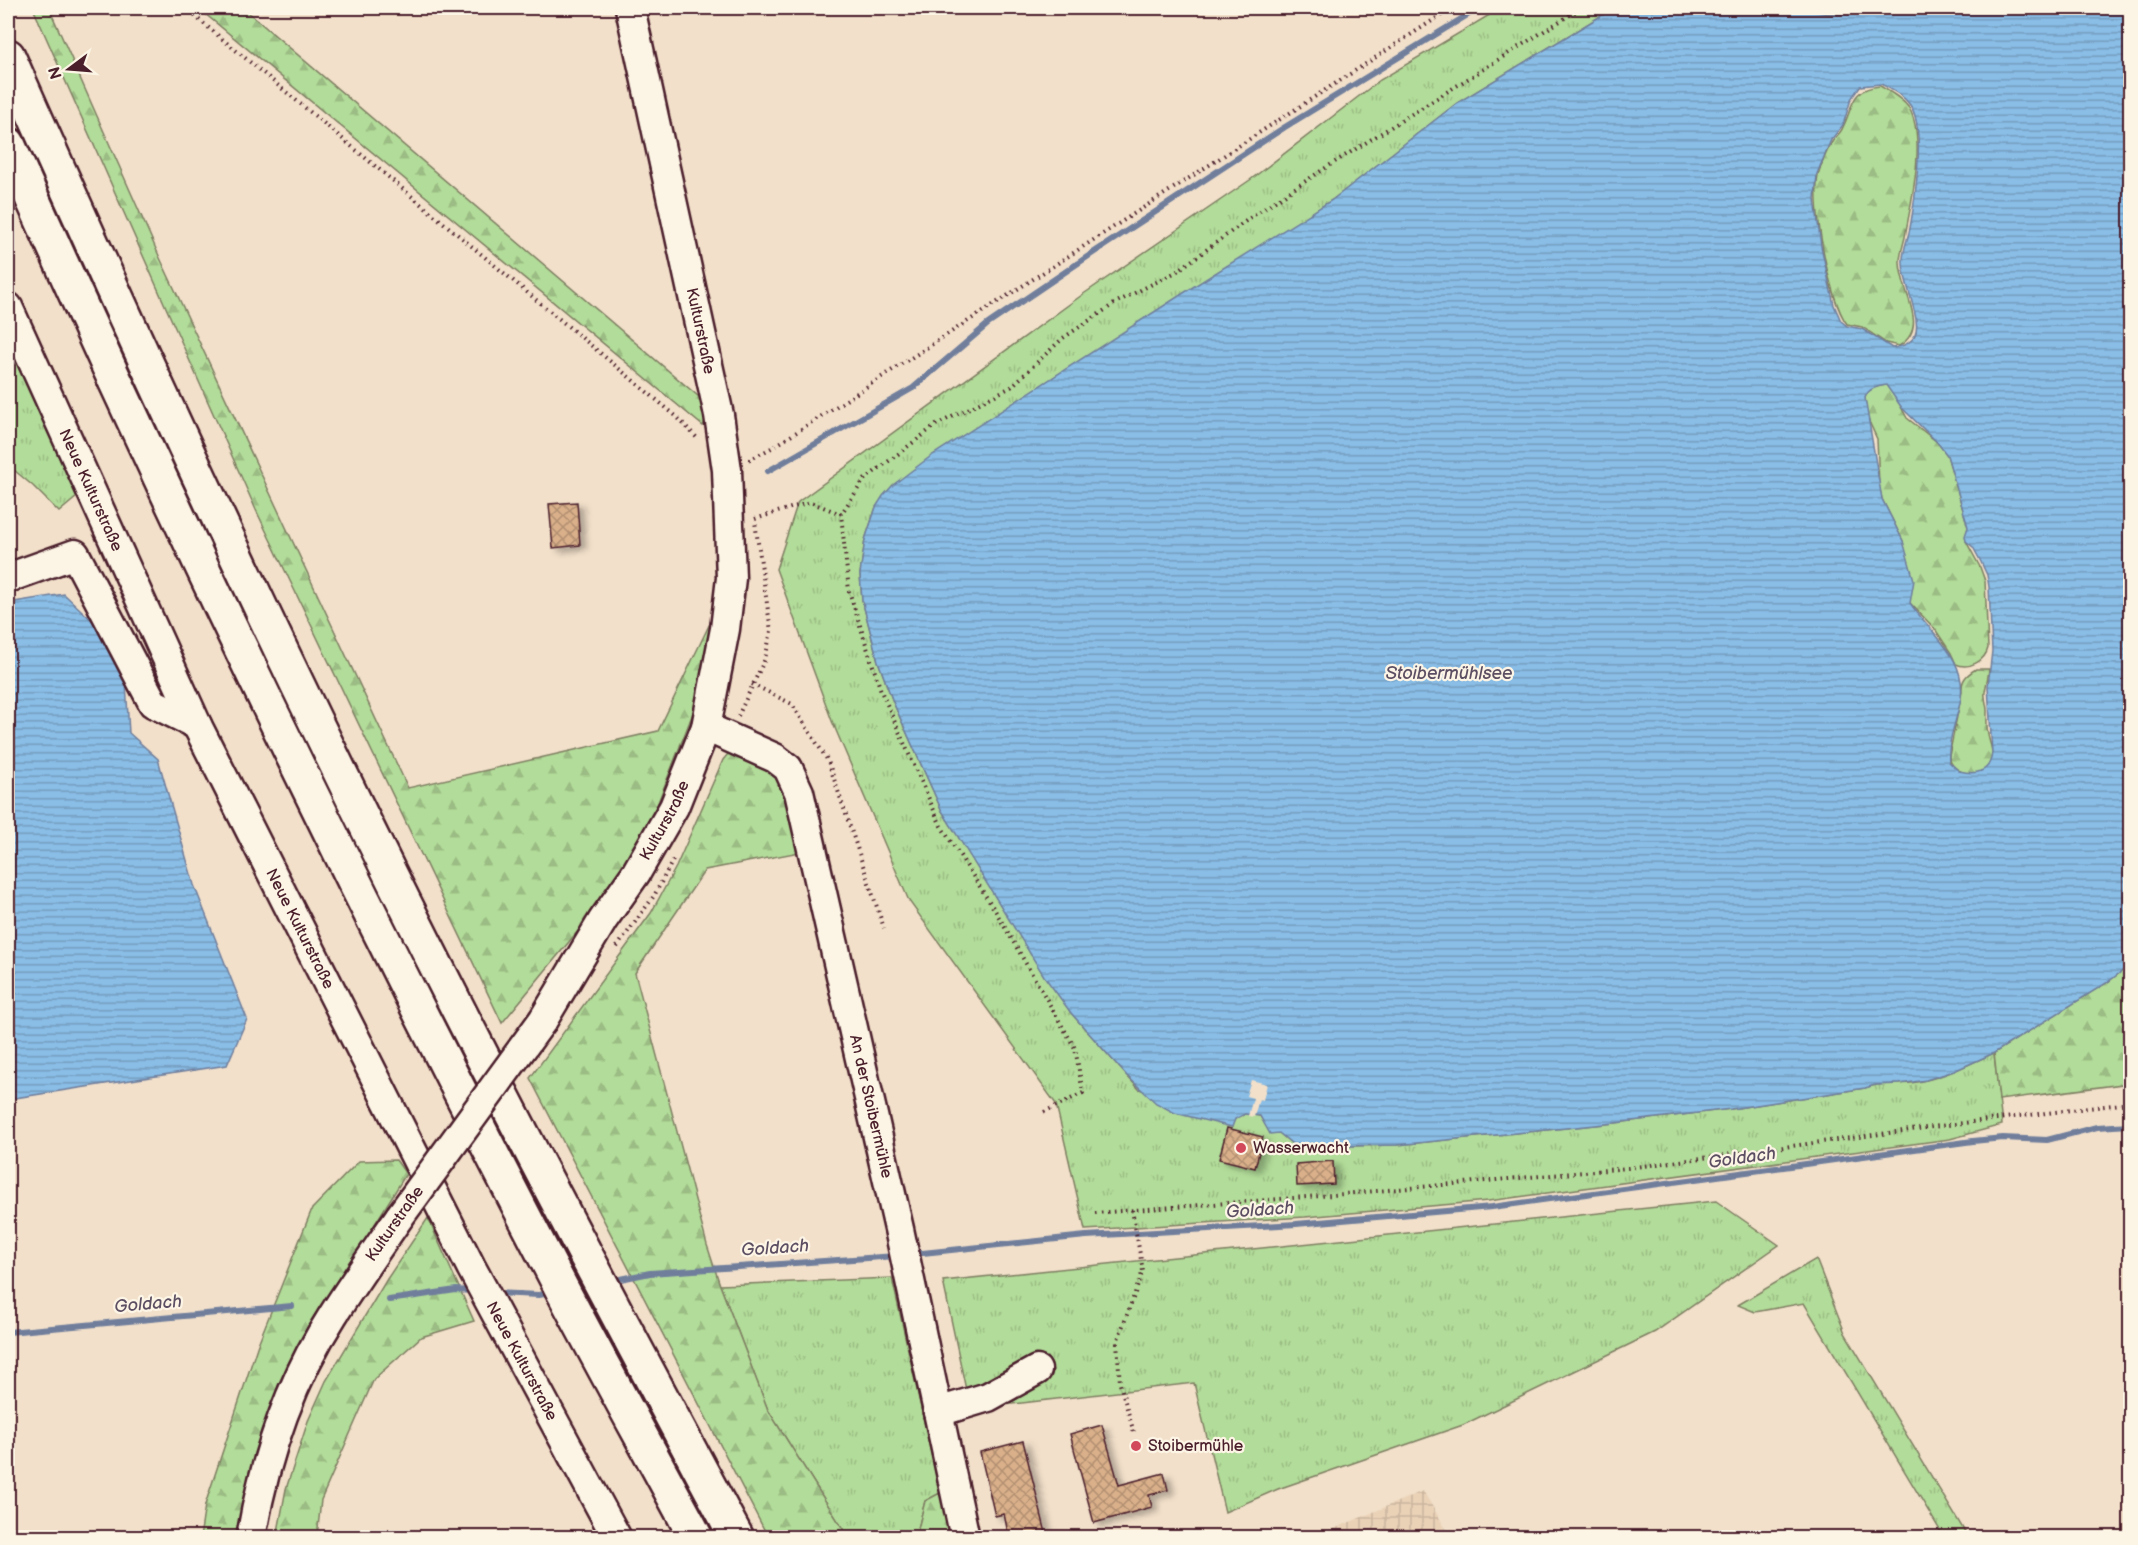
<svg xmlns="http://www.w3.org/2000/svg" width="2138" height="1545" font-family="'Balsamiq Sans',sans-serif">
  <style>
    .industrial { fill: url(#industrial-grid) }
    .grass { fill: url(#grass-tufts); stroke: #7e7e62; stroke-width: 1.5 }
    .forest { fill: url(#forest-firs); stroke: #7e7e62; stroke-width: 1.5 }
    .water { fill: url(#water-rules); stroke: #707e9c; stroke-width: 1.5; fill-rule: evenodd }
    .pier { fill: #f2e0ca }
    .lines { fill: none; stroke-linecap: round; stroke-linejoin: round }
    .stream { stroke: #707e9c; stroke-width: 6 }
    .building { fill: url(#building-cross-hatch); stroke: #4a1f2b; stroke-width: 1.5; filter: url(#shadow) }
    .minor-casing { stroke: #4a1f2b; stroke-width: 33 }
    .highway-casing { stroke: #4a1f2b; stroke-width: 38 }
    .path { stroke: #4a1f2b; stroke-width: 4; stroke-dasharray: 1.5 4.5; stroke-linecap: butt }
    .minor { stroke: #fcf5e5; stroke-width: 28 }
    .highway { stroke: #fcf5e5; stroke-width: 33 }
    .minor-bridge-casing { stroke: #4a1f2b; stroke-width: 33; stroke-linecap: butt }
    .minor-bridge { stroke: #fcf5e5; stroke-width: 28 }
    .poi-dot { fill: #d1495b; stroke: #fcf5e5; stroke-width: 2 }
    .labels { text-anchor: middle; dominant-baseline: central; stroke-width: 4.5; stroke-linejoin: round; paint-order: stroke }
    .street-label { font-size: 16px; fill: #4a1f2b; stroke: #fcf5e5 }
    .poi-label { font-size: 16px; fill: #4a1f2b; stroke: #fcf5e5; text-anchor: start }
    .water-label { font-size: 18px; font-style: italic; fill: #5d4f63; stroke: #fcf5e5 }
  </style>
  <defs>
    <pattern id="industrial-grid" width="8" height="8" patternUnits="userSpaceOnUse" patternTransform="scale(1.5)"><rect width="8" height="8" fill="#ead2b7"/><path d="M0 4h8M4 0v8" fill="none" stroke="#cab49e"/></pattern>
    <pattern id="grass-tufts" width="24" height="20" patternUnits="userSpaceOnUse" patternTransform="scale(1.5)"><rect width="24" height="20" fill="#b2dc99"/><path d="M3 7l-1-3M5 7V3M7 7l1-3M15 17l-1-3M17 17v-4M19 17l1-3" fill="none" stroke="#9bbc84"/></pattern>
    <pattern id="forest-firs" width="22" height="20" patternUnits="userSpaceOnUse" patternTransform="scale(1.5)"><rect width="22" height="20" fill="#b2dc99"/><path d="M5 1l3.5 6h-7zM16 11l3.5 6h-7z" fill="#9bbc84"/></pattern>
    <pattern id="water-rules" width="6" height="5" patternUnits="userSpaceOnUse" patternTransform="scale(1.5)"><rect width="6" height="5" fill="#8abee7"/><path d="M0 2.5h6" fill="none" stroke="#739abb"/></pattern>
    <pattern id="building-cross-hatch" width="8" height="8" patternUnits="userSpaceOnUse" patternTransform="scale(1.5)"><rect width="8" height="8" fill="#d9b08a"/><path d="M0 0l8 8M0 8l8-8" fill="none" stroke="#b28f71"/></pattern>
    <filter id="shadow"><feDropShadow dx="6" dy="4" stdDeviation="3" flood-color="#0004"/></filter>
  </defs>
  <rect width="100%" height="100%" fill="#f2e0ca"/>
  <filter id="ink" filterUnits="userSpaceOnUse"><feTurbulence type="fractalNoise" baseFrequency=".0167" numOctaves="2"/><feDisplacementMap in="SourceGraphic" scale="12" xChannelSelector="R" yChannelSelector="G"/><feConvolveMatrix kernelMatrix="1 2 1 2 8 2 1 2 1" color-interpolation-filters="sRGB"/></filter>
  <g filter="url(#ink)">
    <!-- industrial -->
    <path class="industrial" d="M1423,1491L1451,1537H1308L1324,1533Z"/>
    <!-- grass -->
    <path class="grass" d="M1501,8H1614L1457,103L1332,200L893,485L876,507L865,540L860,574L862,600L878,661L893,702L942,811L1071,1013L1127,1076L1139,1089L1235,1119L1245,1114L1260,1116L1268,1129L1279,1133L1296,1147L1397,1145L1615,1123L1731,1109L1865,1088C1879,1082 1895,1085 1911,1083C1941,1079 1967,1065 1994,1053L2002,1125L1950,1139L1488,1201L1305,1217L1085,1230L1056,1104L909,901L832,721L776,569L798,502L1082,295L1250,180L1380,80Z
      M8,328L84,491L59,512L33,486L8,465Z
      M1716,1201L1779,1245L1655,1332L1463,1425L1278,1489L1225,1512L1194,1383L970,1409L943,1281Z
      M1816,1259L1845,1333L1968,1537H1944L1804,1303L1755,1312L1738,1305Z
      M892,1278L940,1493L925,1501L916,1537H848L768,1410L720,1285Z"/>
    <!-- forest -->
    <path class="forest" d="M33,8H49L160,258L408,788L658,731L713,617L695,708L657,805L621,869L592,914L502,1023L256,510Z
      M198,8H243L712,408L703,426Z
      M1880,86C1890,92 1902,98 1909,108C1926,138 1912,198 1906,231C1905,241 1900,252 1900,262C1900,291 1931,327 1899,346L1886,343L1862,327L1847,324C1829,300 1812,206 1818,176C1821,165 1826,152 1832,142C1835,137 1841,133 1843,127C1854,105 1850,89 1880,86Z
      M1886,385L1893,392L1907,418L1937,442L1947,455L1968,527L1966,541L1980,567L1985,581L1988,648C1985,661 1969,670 1956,664L1951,653L1935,629L1910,603L1903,541L1882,499L1879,485L1877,439L1867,417L1865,398L1867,392L1875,387Z
      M1976,669H1989C1988,679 1986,684 1985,692C1984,698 1987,705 1987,711C1987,721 1986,729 1989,739C1991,747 1994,754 1991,762C1984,780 1951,776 1949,756L1962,692C1961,680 1966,675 1976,669Z
      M732,753L777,772L800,852L705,870L635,973L707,1245L720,1285L768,1410L848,1537H768L530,1078L651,913L676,867L723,760L727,755Z
      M2130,965V1083L1999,1100L1994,1053L2108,982Z
      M396,1160L406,1174L309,1330L239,1537L200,1538L205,1505L258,1344L312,1209L359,1161Z
      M428,1218L474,1321L421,1337L374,1379L321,1500L317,1537H277L286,1489L308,1421L326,1381L387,1279Z
      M940,1493L950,1537H916L925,1501Z"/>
    <!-- water -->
    <path class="water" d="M1614,8H1805C1820,16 1869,16 1885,8H2130V965L2108,982L1994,1053L1954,1071L1926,1080L1900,1084L1875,1085L1865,1088L1731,1109L1615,1123L1397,1145L1296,1147L1279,1133L1270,1134L1260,1116L1245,1114L1235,1119L1232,1127L1175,1113L1156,1103L1127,1076L1071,1013L1044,976L942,811L893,702L878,661L862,600L860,574L865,540L876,507L883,496L893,485L931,456L1193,287L1332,200L1457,103ZM1881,84C1892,90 1903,95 1910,105C1926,127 1915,200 1910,228C1908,239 1902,252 1903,263C1903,281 1922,321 1915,335C1911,344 1900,347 1892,348L1862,329L1847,326L1841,321L1834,305L1821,246L1815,199L1817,174L1831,140L1843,125L1851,99L1860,86ZM1886,385L1902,408L1937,442L1947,455L1968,527L1965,536L1966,541L1973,547L1981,562L1987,575L1989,587L1992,651L1988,686L1992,753C1990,773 1976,775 1959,771L1949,762C1947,743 1956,722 1960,703C1970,660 1931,634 1910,603L1914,580L1903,541L1882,499L1865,398C1868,388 1877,387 1886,385Z
      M64,594L100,628L126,683L129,733L158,759L194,885L247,1019L227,1065L8,1099V603Z"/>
    <!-- pier -->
    <path class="pier" d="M1251,1080L1267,1084L1263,1100L1259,1099L1254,1117L1248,1116L1253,1098L1246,1096Z"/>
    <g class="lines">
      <!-- stream -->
      <path class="stream" d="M768,471L913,388L988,324L1093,253L1285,127L1479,8
        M913,1254L1086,1236L1296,1224L1492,1207L1973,1141L2003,1138L2047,1140L2097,1127L2130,1125
        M611,1281L650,1273L896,1256
        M495,1293L539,1295L554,1292
        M389,1300L456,1290L473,1291
        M8,1332L292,1306"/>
    </g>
    <!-- building -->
    <path class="building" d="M577,502L580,545L553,548L549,504Z
      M1227,1128L1263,1137L1255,1168L1219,1159Z
      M1333,1161L1334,1184L1297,1186L1296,1164Z
      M1102,1425L1119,1485L1164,1473L1168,1490L1149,1495L1152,1507L1094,1523L1070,1434Z
      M1023,1441L1047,1537L1045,1538H1009L1004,1514L995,1516L980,1452Z"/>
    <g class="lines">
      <defs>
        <g id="minor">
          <path id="s1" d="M8,307L197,725L471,1267L617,1538"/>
          <path d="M8,578L75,554L153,703L197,725"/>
          <path id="s2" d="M706,727L775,758L788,768L799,792L899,1229L965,1538"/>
          <path id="s3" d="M543,1020L603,920L636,873L674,807L706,727L725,629L731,578L727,470L719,415L630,8"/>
          <path d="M938,1412L988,1397L1037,1370"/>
          <path d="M251,1538C264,1460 290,1382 333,1315C354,1282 377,1249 400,1216"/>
        </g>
        <path id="highway" d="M8,56C156,390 310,721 477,1046C561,1211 649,1374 737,1538
          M8,144C178,527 361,904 555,1276C601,1364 649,1450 696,1538"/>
      </defs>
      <!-- minor casing -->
      <use href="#minor" class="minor-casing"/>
      <!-- highway casing -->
      <use href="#highway" class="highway-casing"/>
      <!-- path -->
      <path class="path" d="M185,8L676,416L699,440
        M749,460L775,446L1452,8
        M755,519L810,502L841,514
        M752,684L792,704L828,761L884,928
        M738,716L765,659L771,631L755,522
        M617,947L654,896L673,860
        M1044,1112L1083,1093L1075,1048L996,912L941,826L881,691L849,591L841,514L864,480L936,425L1011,387L1063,338L1117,302L1176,272L1254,215L1327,167L1581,8
        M1132,1210L1143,1271L1117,1342L1120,1384L1134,1433
        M1095,1213L1333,1195L1628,1168L1955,1124L2130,1103"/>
      <!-- minor -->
      <use href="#minor" class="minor"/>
      <!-- highway -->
      <use href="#highway" class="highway"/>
      <defs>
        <path id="minor-bridge" d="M400,1216L543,1020"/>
      </defs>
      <!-- minor-bridge casing -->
      <use href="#minor-bridge" class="minor-bridge-casing"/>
      <!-- minor-bridge -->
      <use href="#minor-bridge" class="minor-bridge"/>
    </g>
  </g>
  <!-- markers -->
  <g class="poi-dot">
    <circle cx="1241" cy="1148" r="6"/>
    <circle cx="1136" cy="1446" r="6"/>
  </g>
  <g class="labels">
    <!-- street labels -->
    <g class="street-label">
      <text transform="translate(700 331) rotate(78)">Kulturstraße</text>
      <text stroke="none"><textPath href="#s1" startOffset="201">Neue Kulturstraße</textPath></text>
      <text stroke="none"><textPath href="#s3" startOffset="234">Kulturstraße</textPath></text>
      <text stroke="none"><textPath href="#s1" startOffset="687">Neue Kulturstraße</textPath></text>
      <text stroke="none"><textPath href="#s2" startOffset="441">An der Stoibermühle</textPath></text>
      <text transform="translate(395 1224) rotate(-55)">Kulturstraße</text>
      <text stroke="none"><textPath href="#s1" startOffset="1173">Neue Kulturstraße</textPath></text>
    </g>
    <!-- poi labels -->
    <g class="poi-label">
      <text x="1253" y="1148">Wasserwacht</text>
      <text x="1148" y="1446">Stoibermühle</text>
    </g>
    <!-- water labels -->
    <g class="water-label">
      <text x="1449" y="673">Stoibermühlsee</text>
      <text transform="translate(1742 1158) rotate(-8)">Goldach</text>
      <text transform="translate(1260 1210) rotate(-4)">Goldach</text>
      <text transform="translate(775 1248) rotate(-4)">Goldach</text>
      <text transform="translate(148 1304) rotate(-5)">Goldach</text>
    </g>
  </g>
  <!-- margin -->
  <rect width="2138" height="1545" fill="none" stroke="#fcf5e5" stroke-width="30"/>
  <rect x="15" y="15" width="2108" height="1515" fill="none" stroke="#4a1f2b" stroke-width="2" filter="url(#ink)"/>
  <!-- north arrow -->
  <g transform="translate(69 69) rotate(254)" stroke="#fcf5e5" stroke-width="4.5" paint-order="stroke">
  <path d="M0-4.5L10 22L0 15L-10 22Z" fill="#4a1f2b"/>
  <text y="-9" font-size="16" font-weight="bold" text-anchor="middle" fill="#4a1f2b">N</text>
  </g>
</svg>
